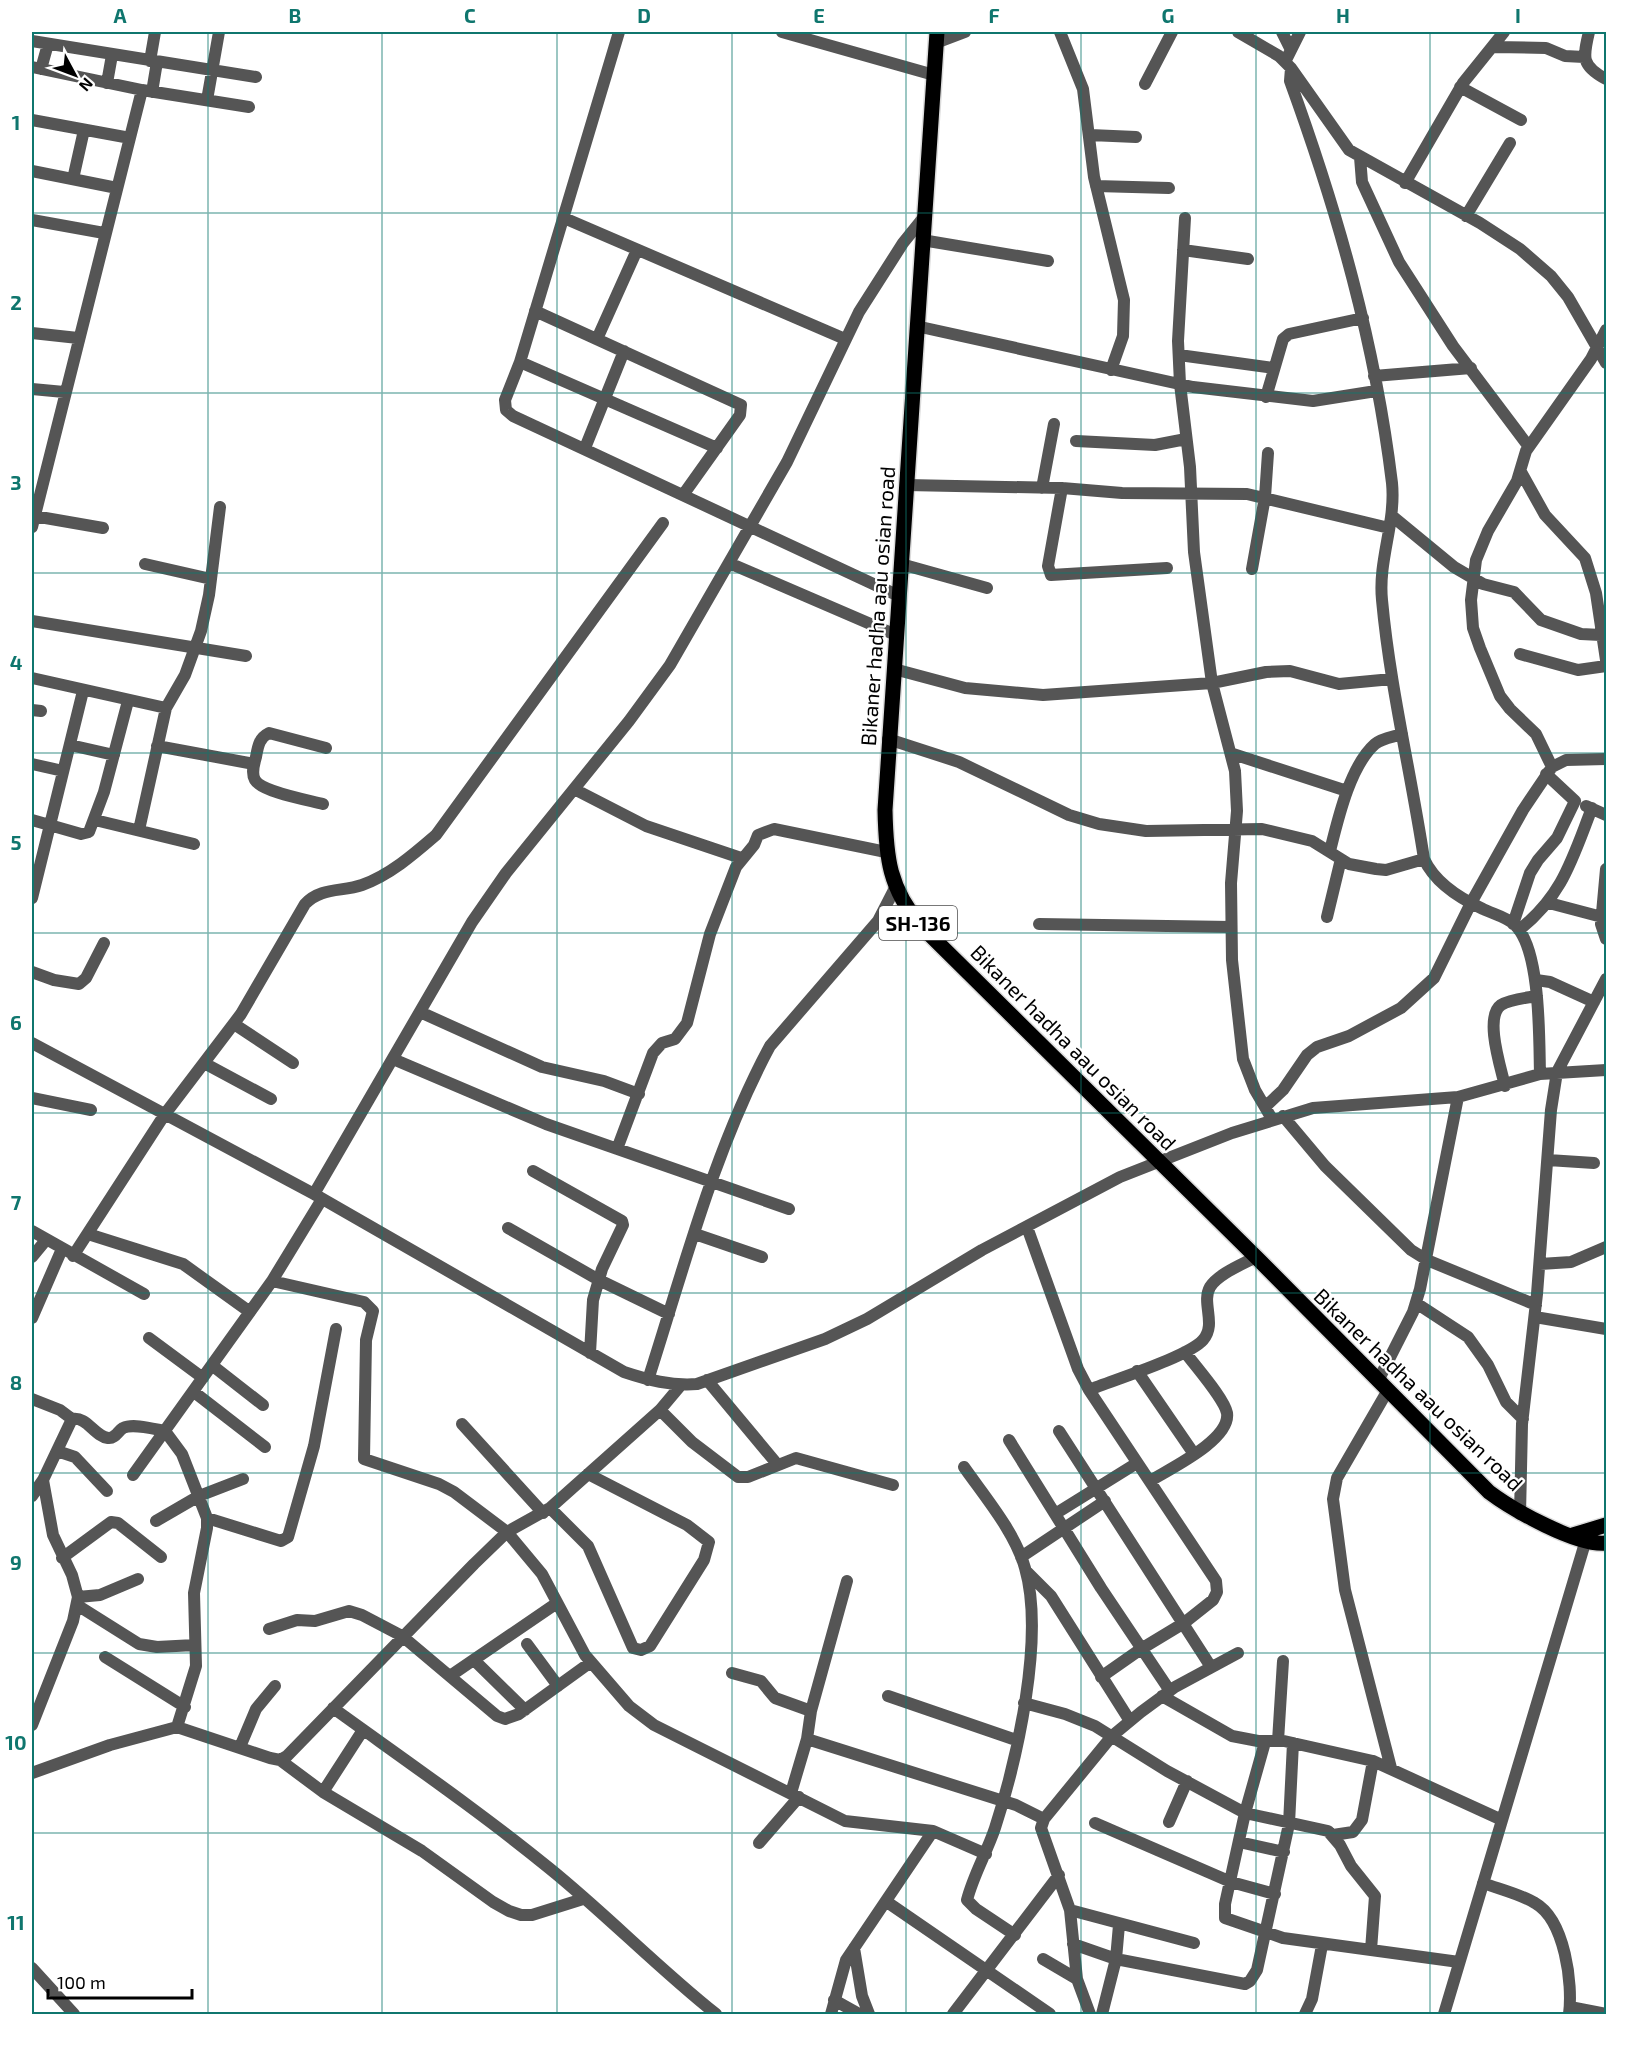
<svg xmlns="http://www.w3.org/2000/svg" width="1638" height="2046" font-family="'Exo 2',sans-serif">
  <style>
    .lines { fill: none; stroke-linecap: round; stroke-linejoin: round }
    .major-casing { stroke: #dbdbdb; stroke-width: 18 }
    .minor { stroke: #555; stroke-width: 12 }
    .major { stroke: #000; stroke-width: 15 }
    .grid { fill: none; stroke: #0f766e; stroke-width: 1.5; stroke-opacity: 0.55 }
    .labels { text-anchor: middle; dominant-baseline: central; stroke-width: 4.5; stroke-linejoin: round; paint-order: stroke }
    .shield { fill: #fff; stroke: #4c4c4c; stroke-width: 1.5 }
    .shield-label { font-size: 20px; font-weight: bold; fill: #000 }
    .street-label { font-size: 21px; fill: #000; stroke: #fff }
    .neatline { fill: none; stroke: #0f766e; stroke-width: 2 }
    .grid-label { font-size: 20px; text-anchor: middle; font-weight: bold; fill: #0f766e }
  </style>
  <rect width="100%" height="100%" fill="#fff"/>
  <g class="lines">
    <defs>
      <path id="major" d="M937,32L885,810C886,858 889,888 921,926L1256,1257L1489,1492C1513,1510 1577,1546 1606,1543
        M1573,1535L1606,1525"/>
    </defs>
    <!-- major casing -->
    <use href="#major" class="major-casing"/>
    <!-- minor -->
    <path class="minor" d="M619,32L520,362L505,400L506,410L513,416L899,596
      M782,32L934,75
      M1060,32L1083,89L1094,177L1124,300L1123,336L1111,370
      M1238,32L1279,56L1291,68L1349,150L1480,223L1520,249L1551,276L1568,297L1606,363
      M1282,32L1291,50
      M1589,32C1583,57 1581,66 1606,79
      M32,41L256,77
      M936,43L965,32
      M1493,47L1546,48L1565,56L1584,57
      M150,61L155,32
      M1285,62L1300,32
      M32,67L142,90L249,107
      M1291,68L1290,81C1338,213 1375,343 1392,483C1396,523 1378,560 1382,600C1390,687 1411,773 1424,859C1435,883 1459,898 1483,909C1493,914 1507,917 1515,925C1541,950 1539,1039 1540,1074
      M41,69L48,44
      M107,83L112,55
      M1145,84L1172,32
      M1460,87L1521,120
      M152,92L157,62
      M207,100L219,32
      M32,120L130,138
      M1090,135L1136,137
      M1360,157L1362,182L1399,262L1453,346L1529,447
      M32,171L117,188
      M73,179L84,130
      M1405,183L1463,83L1504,32
      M1096,186L1169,188
      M1466,216L1510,143
      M564,218L845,339
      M1185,218L1178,341L1180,384L1190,467L1194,552L1212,683L1235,771L1237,811L1231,883L1232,960L1243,1059L1255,1090L1272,1119
      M32,220L104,233
      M922,240L1048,261
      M1183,250L1248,259
      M535,311L741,405L740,415L683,495
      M916,326L1193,387L1313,401L1376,391
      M32,333L78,338
      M597,339L637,250
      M1179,355L1274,368
      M520,362L717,448
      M1374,376L1471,368
      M32,389L64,392
      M1266,397L1283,339L1289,334L1363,318
      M1076,441L1155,445L1186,439
      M585,448L624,351
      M1521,472L1545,515L1585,558L1596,593L1606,660
      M906,485L1062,488L1122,493L1247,494L1389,528
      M1042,488L1054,424
      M1062,488L1048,566L1051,575L1167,568
      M34,516L103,528
      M1392,516L1454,567L1483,584L1514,592L1541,620L1581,634L1601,635
      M32,527L142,90
      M729,563L896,635
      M145,564L211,579
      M901,564L987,588
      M1252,569L1265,497L1268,453
      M32,621L246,656
      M1520,654L1578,670L1606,666
      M894,669L965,688L1043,695L1212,683L1266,672L1290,671L1339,684L1392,679
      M32,678L166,708
      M32,710L41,711
      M888,739L959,762L1069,815L1099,824L1146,831L1262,829L1312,841L1349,864L1376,869L1386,870L1424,859
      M70,745L114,755
      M157,746L254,764
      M1233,754L1347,791
      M32,764L63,771
      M1552,767L1536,734L1510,709L1500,696L1480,648L1473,628L1471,600L1476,560L1488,531L1517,481L1526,451L1591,359L1606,330
      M574,789L646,826L741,858
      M323,804C308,800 262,792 255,780C251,773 254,764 256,757C258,746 259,738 269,733L326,748
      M1586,806L1606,815
      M32,820L81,834L89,832L104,792L128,701
      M95,820L194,844
      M139,830L166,708L185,675L201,631L209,595L220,507
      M1330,851C1338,819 1350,766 1375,744C1382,738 1393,737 1402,734
      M1606,869L1601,924L1606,939
      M32,898L83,691
      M1549,903L1602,917
      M1327,917L1341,859
      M1039,924L1231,927
      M1513,924L1530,873L1538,860L1557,838L1575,801L1546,774
      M1519,930C1563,895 1572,859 1592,808
      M32,972L54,980L79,984L86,978L104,943
      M1536,980L1550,982L1594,1002
      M420,1012L542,1067L604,1081L639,1094
      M234,1024L293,1063
      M32,1043L314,1194L624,1372C648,1380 671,1386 697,1384L825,1339L867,1319L982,1250L1120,1177L1232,1133L1313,1108L1458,1097L1540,1074L1606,1070
      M393,1059L546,1124L789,1209
      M204,1063L271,1099
      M1505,1086C1501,1068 1484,1017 1501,1005C1510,999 1526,998 1537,996
      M32,1098L91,1110
      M1265,1107L1283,1090L1307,1055L1317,1047L1349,1036L1401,1008L1434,978L1471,903L1523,810L1552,767L1566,760L1606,759
      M1283,1116L1325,1166L1411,1250L1427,1260L1536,1305
      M617,1149L653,1053L662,1043L675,1039L687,1023L710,934L736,867L754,845L758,835L774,829L886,852
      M1548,1160L1594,1163
      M533,1171L622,1221L623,1225L602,1269L593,1300L590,1353
      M314,1194L472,922L506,873L629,721L670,665L787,462L859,312L903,243L924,217
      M1027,1227L1078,1369L1089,1390L1216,1581L1217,1592L1213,1600L1184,1623L1141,1649L1101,1677
      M508,1228L599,1280L669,1314
      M32,1231L144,1294
      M88,1234L183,1264L250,1312
      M695,1234L762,1257
      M73,1256L165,1114L241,1014L305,904C321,887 342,892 362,885C390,875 414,854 436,835L663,523
      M32,1257L46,1240
      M1540,1264L1571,1262L1606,1247
      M272,1281L364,1302L373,1311L366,1340L364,1459L439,1484L454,1492L507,1532L542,1574L585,1655L629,1706L654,1725L845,1821L933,1831L986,1854
      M1416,1303L1468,1337L1488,1365L1506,1402L1523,1419
      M1535,1317L1606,1329
      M32,1318L62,1249
      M149,1338L203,1378
      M213,1366L263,1405
      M1137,1371L1194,1454
      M648,1380C684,1268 714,1150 770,1046L878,921L896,886
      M707,1380L777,1464
      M1378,1381L1413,1312L1420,1289L1458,1097
      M1089,1390C1113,1380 1188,1357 1203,1340C1217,1324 1201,1303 1210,1287C1218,1274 1243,1264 1256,1257
      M1388,1390L1337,1478L1333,1499L1345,1590L1391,1768
      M194,1392L265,1447
      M32,1399L60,1410L72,1419
      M660,1410L692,1442L738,1477H748L796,1458L893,1485
      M462,1424L543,1513
      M1059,1431L1211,1667
      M1009,1440L1101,1588L1170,1691
      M57,1451L75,1457L107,1491
      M964,1467C985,1497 1015,1532 1025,1568C1045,1637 1017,1760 995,1828C987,1852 973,1876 967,1900L976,1909L1015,1935
      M133,1475L272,1281L322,1199
      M1150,1481C1169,1469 1231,1440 1227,1413C1224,1398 1195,1366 1185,1352
      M32,1496L43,1480L72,1419C87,1416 94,1436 108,1438C115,1439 118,1431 123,1428C133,1423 154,1429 165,1431L182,1454L207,1518V1528L194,1593L196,1666L177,1727
      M550,1508L588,1546L633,1648L641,1650L650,1646L704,1560L709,1542L687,1525L588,1474
      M1055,1514L1137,1463
      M1520,1514L1522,1424L1537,1294L1551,1110L1557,1072L1606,979
      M207,1518L281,1541L288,1537L314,1446L336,1329
      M156,1521L199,1496L243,1479
      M1021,1557L1105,1501
      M62,1558L111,1522L118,1523L161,1557
      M1026,1571L1051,1596L1130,1721
      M78,1597L100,1595L138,1579
      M77,1605L139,1644L157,1647L195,1645
      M269,1629L297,1620L315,1621L349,1611L362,1615L402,1636L497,1716L505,1719L519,1714L591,1662
      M527,1644L558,1686
      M105,1657L185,1707
      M475,1661L525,1710
      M732,1673L761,1681L775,1698L811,1711L807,1739L791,1793
      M450,1676L557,1603
      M888,1696L1016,1740
      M1162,1696L1232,1736L1258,1741H1284L1373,1761L1502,1820
      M1024,1703L1065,1714L1095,1726L1167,1771L1245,1813L1328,1831L1340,1845L1351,1866L1375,1896L1371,1950
      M333,1708C405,1760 479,1811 549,1868C606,1914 658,1968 716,2014
      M811,1711L847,1581
      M32,1725L73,1621L78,1597L72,1575L53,1535L43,1480
      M807,1739L1016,1805L1044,1819
      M1278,1741L1283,1661
      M1265,1742L1245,1813L1225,1904V1918L1283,1938L1459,1962
      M240,1747L256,1709L275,1686
      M280,1760L323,1792L422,1851L493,1902L509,1911L521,1915H532L583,1899
      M32,1773L110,1745L177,1727L270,1758L280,1760L287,1756L474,1564L507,1532L550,1508L660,1410L681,1385
      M323,1792L363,1730
      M1169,1822L1187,1781
      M1095,1823L1231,1882L1275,1894
      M1333,1835L1353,1832L1362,1820L1373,1761
      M1239,1842L1284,1852
      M759,1843L799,1797
      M1483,1883C1499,1889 1520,1894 1535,1903C1565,1920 1573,1984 1569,2014
      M887,1902L1050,2014
      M1070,1910L1194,1943
      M1073,1944L1116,1959L1245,1984L1250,1981L1257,1970L1289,1824L1293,1743
      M854,1948L862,1996L869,2014
      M1043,1959L1077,1979
      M32,1968L74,2014
      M834,2000L859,2014
      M1570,2007L1606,2014
      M831,2014L846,1960L933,1831
      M953,2014L1059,1875
      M1090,2014L1077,1979L1070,1910L1041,1828L1044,1819L1112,1736L1141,1712L1175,1687L1238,1653
      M1102,2014L1116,1959L1119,1925
      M1305,2014L1312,1999L1322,1945
      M1444,2014L1588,1533"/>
    <!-- major -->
    <use href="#major" class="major"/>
  </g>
  <!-- grid -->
  <path class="grid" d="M208,32V2014M382,32V2014M557,32V2014M732,32V2014M906,32V2014M1081,32V2014M1256,32V2014M1430,32V2014M32,213H1606M32,393H1606M32,573H1606M32,753H1606M32,933H1606M32,1113H1606M32,1293H1606M32,1473H1606M32,1653H1606M32,1833H1606"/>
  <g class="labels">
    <!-- shield labels -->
    <rect class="shield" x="879" y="906" width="78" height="34" rx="4.5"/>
    <g class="shield-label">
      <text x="918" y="923">SH-136</text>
    </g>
    <!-- street labels -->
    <g class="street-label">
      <text transform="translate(877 606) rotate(-86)">Bikaner hadha aau osian road</text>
      <text transform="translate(1074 1047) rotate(45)">Bikaner hadha aau osian road</text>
      <text transform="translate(1419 1389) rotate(44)">Bikaner hadha aau osian road</text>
    </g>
  </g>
  <!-- border -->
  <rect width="1638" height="2046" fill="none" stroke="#ffffff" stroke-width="66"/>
  <!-- north arrow -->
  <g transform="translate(75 75) rotate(131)" stroke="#ffffff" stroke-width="4.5" paint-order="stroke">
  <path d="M0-4.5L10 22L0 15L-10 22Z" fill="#000000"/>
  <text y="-9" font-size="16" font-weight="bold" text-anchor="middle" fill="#000000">N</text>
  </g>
  <!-- scale -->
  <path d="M48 1989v9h144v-9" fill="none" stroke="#000000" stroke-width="3"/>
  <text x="57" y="1989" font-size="18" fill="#000000" stroke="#ffffff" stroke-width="4.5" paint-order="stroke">100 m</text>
  <rect x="33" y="33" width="1572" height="1980" class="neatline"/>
  <g class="grid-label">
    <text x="120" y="23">A</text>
    <text x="295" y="23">B</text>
    <text x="470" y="23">C</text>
    <text x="644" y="23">D</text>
    <text x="819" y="23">E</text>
    <text x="994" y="23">F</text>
    <text x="1168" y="23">G</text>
    <text x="1343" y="23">H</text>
    <text x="1518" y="23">I</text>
    <text x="16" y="130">1</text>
    <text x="16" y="310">2</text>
    <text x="16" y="490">3</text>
    <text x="16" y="670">4</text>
    <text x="16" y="850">5</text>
    <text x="16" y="1030">6</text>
    <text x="16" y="1210">7</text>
    <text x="16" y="1390">8</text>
    <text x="16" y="1570">9</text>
    <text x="16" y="1750">10</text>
    <text x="16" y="1930">11</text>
  </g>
</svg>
